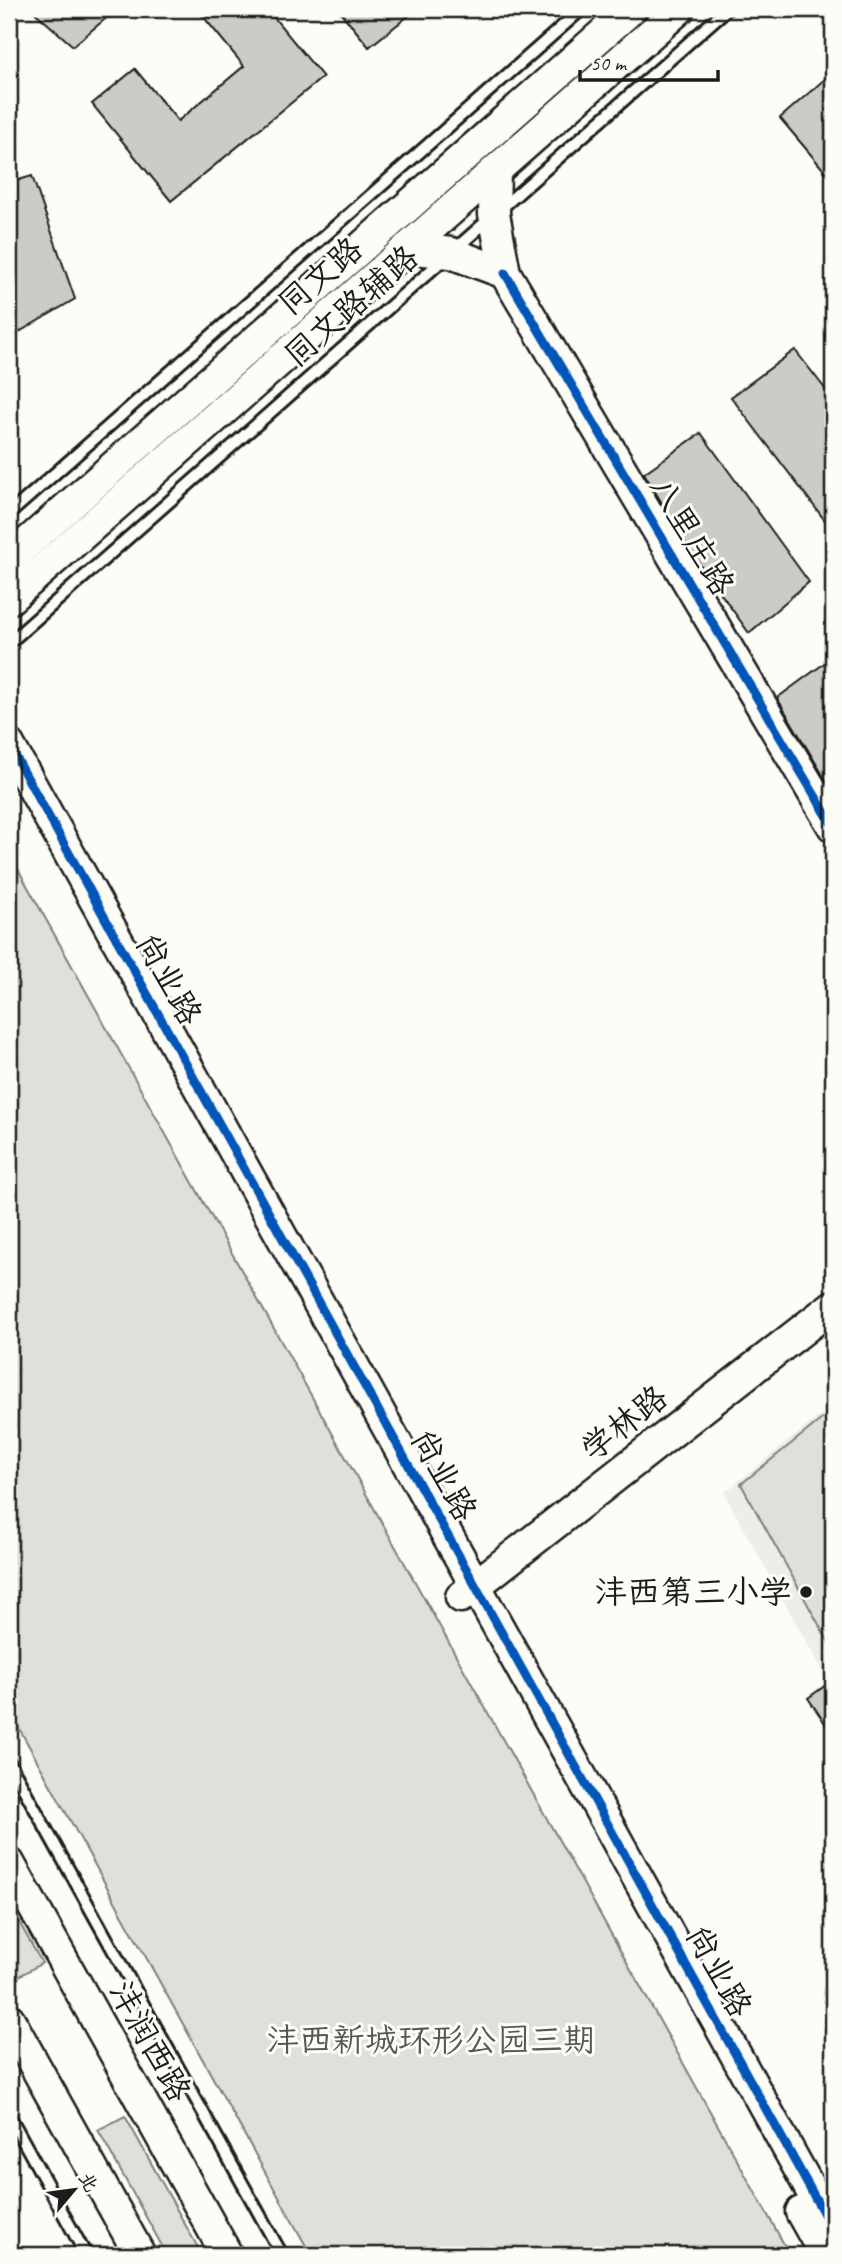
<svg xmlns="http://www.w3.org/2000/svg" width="842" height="2264" font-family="Caveat,'LXGW WenKai TC',sans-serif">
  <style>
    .built { fill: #eeede9 }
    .green { fill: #e0dfdb; stroke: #7e7e7c; stroke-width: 2 }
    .building { fill: #cccbc8; stroke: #1c1c1c; stroke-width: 2 }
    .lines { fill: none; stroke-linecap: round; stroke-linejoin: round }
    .lane-casing { stroke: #1c1c1c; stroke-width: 16 }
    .secondary-casing { stroke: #1c1c1c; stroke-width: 35 }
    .lane { stroke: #fdfcf7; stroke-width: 10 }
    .secondary { stroke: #fdfcf7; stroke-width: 30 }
    .cycleway-casing { stroke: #fdfcf7; stroke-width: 13 }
    .cycleway { stroke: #0057b8; stroke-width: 9 }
    .poi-dot { fill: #1c1c1c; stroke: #fdfcf7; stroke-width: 2.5 }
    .labels { text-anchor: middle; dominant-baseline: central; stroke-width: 6; stroke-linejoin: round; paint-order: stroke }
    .street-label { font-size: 33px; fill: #1c1c1c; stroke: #fdfcf7 }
    .poi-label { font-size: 33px; fill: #1c1c1c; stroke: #fdfcf7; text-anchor: end }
    .park-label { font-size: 33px; fill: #575655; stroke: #fdfcf7 }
  </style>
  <rect width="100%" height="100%" fill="#fdfcf7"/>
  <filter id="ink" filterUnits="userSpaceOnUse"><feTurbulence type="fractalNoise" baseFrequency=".0143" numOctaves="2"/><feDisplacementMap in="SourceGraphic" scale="14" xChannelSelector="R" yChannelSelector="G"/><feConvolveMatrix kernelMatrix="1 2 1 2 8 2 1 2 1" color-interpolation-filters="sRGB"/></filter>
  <g filter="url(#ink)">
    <!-- built -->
    <path class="built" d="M833,1405V1690L724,1493Z"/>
    <!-- green -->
    <path class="green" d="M9,853L790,2255H311L9,1710Z
      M833,1410V1650L741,1484Z
      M9,1904L42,1963L14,1979L9,1971Z
      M125,2116L202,2255H167L98,2130Z"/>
    <!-- building -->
    <path class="building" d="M31,9H117L73,46Z
      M209,9H267L323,77L171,201L92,104L135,69L178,121L244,66L202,15Z
      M338,9H417L369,47Z
      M833,72V181L780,118Z
      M32,176L75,299L9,338V183Z
      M795,350L833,399V531L731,397Z
      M701,433L809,582L749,633L689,549L644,473Z
      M833,657V792L777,698Z
      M833,1680V1735L808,1698Z"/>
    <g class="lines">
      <defs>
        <path id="lane" d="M9,514L582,9
          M9,643L727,9
          M9,1762L282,2255
          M9,2115L86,2255"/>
        <path id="secondary" d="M407,248L451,253L505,273L494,214L495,171
          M505,273L833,826
          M9,559L631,9
          M9,599L679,9
          M9,745L833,2230
          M461,1597L833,1306
          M9,1863L227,2255
          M9,2019L140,2255
          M801,2212L825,2255"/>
      </defs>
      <!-- lane casing -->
      <use href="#lane" class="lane-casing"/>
      <!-- secondary casing -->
      <use href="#secondary" class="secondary-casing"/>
      <!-- lane -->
      <use href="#lane" class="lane"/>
      <!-- secondary -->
      <use href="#secondary" class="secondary"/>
      <defs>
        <path id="cycleway" d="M505,273L833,826
          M9,745L833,2230"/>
      </defs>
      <!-- cycleway casing -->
      <use href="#cycleway" class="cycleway-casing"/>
      <!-- cycleway -->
      <use href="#cycleway" class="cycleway"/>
    </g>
  </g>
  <!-- markers -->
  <circle class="poi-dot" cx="806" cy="1592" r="7"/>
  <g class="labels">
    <!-- street labels -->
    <g class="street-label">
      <text transform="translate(320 276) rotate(-41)">同文路</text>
      <text transform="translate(351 306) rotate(-41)">同文路辅路</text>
      <text transform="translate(692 536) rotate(59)">八里庄路</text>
      <text transform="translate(169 979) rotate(61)">尚业路</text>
      <text transform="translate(624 1423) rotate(-38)">学林路</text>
      <text transform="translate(444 1475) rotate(61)">尚业路</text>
      <text transform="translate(719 1971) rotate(61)">尚业路</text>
      <text transform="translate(150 2041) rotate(61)">沣润西路</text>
    </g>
    <!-- poi labels -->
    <g class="poi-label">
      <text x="792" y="1592">沣西第三小学</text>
    </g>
    <!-- park labels -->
    <g class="park-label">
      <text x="431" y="2040">沣西新城环形公园三期</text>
    </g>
  </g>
  <!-- margin -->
  <rect width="842" height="2264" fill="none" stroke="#fdfcf7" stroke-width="35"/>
  <rect x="18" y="18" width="807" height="2229" fill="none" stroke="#1c1c1c" stroke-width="2.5" filter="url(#ink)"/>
  <!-- north arrow -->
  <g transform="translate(74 2190) rotate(61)" stroke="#fdfcf7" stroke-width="5" paint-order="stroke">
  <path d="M0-5L12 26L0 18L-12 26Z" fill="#1c1c1c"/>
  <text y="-10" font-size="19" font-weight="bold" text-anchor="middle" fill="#1c1c1c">北</text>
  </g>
  <!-- scale -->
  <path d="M580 70v10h138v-10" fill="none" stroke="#1c1c1c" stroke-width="3.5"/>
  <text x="590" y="70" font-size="21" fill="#1c1c1c" stroke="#fdfcf7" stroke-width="5" paint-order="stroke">50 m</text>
</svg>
